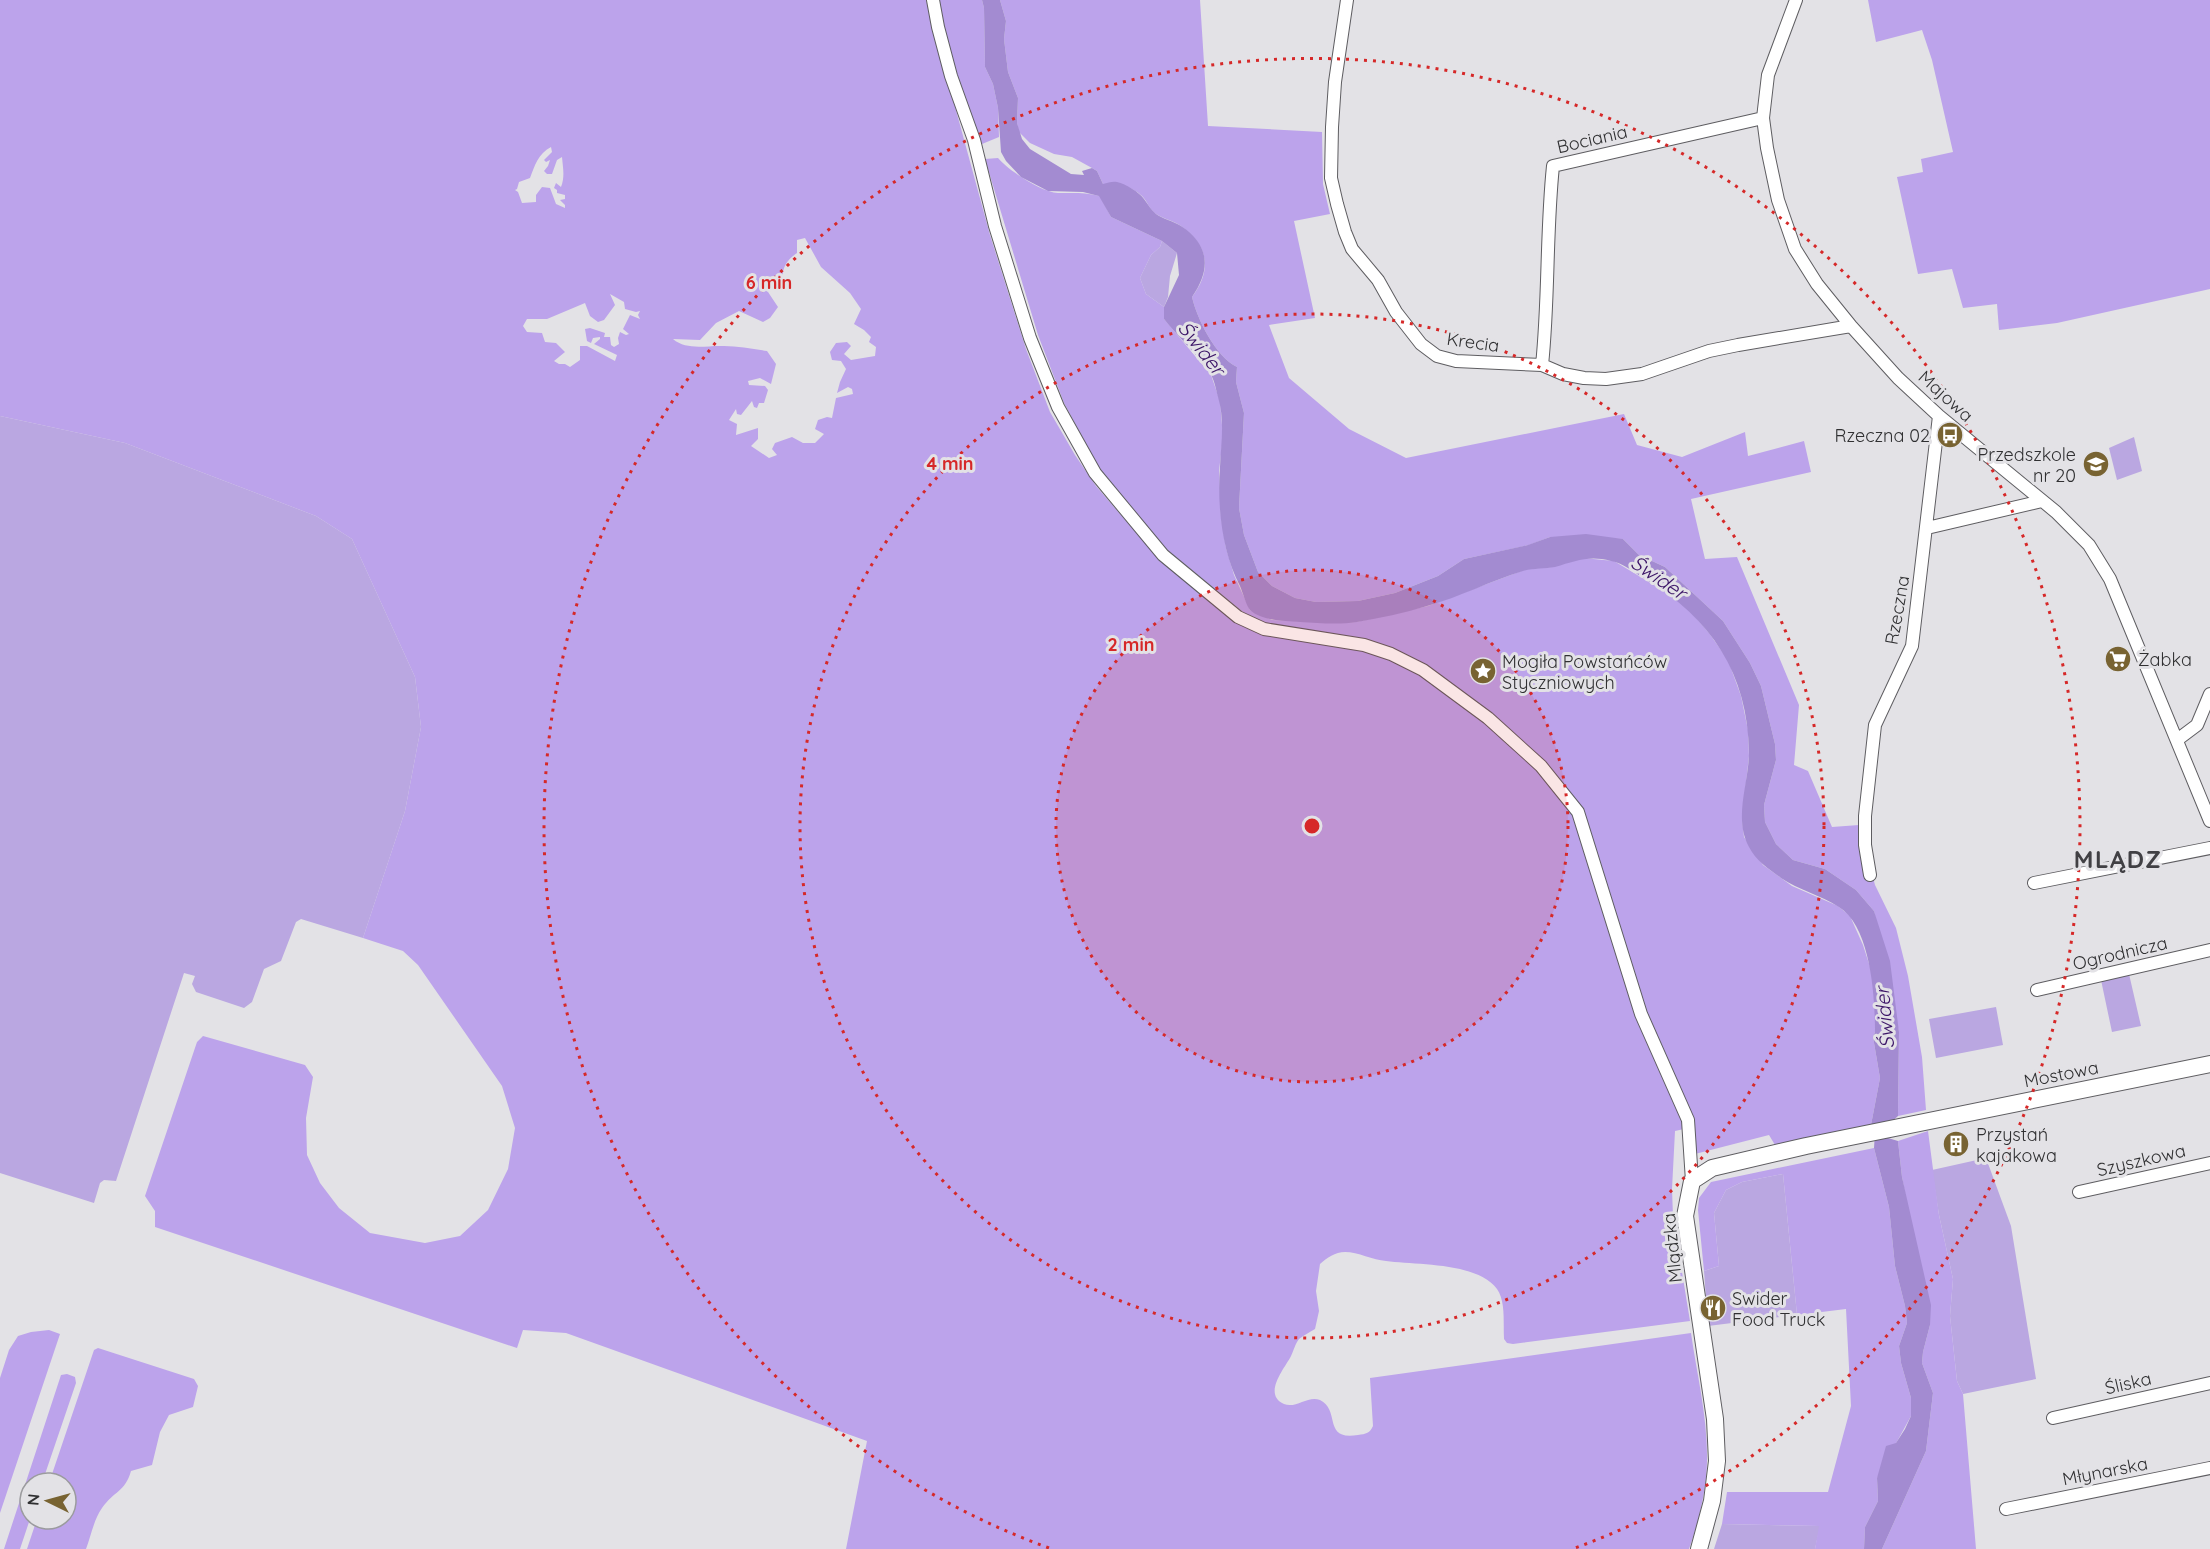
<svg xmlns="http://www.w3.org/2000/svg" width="2210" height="1549" font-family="Quicksand,sans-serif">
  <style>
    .green { fill: #baa7e1 }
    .forest { fill: #bca3eb; fill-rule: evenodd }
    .water { fill: #a38bd1 }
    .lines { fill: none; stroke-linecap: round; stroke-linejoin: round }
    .street-casing { stroke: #5e5d61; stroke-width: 14 }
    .secondary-casing { stroke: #5e5d61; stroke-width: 18 }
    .street { stroke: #fff; stroke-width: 12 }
    .secondary { stroke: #fff; stroke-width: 16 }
    .ring { fill: none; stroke: #d62828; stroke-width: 3; stroke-dasharray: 3 6 }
    .labels { text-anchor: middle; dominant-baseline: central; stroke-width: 6; stroke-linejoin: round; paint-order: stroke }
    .street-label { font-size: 18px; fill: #303032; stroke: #e3e2e6 }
    .poi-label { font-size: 18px; fill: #303032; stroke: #e3e2e6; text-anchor: start }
    .water-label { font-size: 20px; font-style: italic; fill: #3b1467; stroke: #e3e2e6 }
    .district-label { font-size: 24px; font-weight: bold; letter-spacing: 1.5px; fill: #414044; stroke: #e3e2e6 }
    .centre { fill: #d62828; stroke: #e3e2e6; stroke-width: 3 }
    .ring-label { font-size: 18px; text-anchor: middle; font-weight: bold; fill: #d62828; stroke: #e3e2e6; stroke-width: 6; stroke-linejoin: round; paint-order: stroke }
  </style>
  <rect width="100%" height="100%" fill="#e3e2e6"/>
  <!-- green -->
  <path class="green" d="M1162,241L1177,253L1170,276L1168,297L1164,307L1146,294L1140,278L1151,255L1160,247Z
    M0,416L125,443L316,516L352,539L415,677L421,727L405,811L363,938L301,919L296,922L281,961L264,969L252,1002L244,1008L196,992L192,984L195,976L184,973L116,1181L104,1180L100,1183L94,1203L0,1173Z
    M2134,437L2142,471L2117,480L2109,448Z
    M2129,974L2141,1026L2112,1032L2101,980Z
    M1996,1007L2003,1045L1936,1058L1929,1019Z
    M1986,1158L2011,1226L2036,1379L1963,1394L1957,1381L1950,1316L1953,1279L1939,1215L1932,1170Z
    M1783,1174L1797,1315L1708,1326L1704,1271L1719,1266L1714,1213L1726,1190L1742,1182Z
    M1722,1524L1820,1526L1815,1549H1714Z"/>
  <!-- forest -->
  <path class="forest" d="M0,0H926L990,235L1026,349L1050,412L1075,455L1096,486L1158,558L1236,623L1262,635L1362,650L1388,659L1419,675L1485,722L1537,769L1572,814L1636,1016L1684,1123V1129L1675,1131L1672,1189L1673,1217L1690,1321L1513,1344L1507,1343L1504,1339C1503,1323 1506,1302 1497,1289C1477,1262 1416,1265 1386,1261C1373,1260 1358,1252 1345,1252C1335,1252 1327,1258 1320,1264L1316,1291L1319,1311L1315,1329C1310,1332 1304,1335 1299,1339C1295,1344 1294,1350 1291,1356C1285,1368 1262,1394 1284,1404C1296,1409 1308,1395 1320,1400C1341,1410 1322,1441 1358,1435C1366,1434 1370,1433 1373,1426L1370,1378L1691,1333C1697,1375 1708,1419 1707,1462C1706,1492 1699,1521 1689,1549H846L867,1441L566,1333L523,1330L517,1348L155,1227V1211L145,1196L197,1042L203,1036L305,1065L313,1077L306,1118L307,1155L320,1183L339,1208L370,1233L425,1243L460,1236L488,1210L508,1169L515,1128L502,1086L418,965L403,951L363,938L405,811L421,727L415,677L352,539L316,516L125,443L0,416ZM551,147L552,152L544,160L546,162L550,160L548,166L544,171L547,174H552L557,160L562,157C563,168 565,177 561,187L556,183L554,188L557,190V193L565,195V199L560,200L565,205V208L556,204L550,188L542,187L536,195V202L522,203L518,192L515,190L517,189L519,182L530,178C535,165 538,154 551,147ZM805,238L821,267L850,293L861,309L854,324L864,330L871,337L869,342L876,347L875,356L851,360L844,354L851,346L847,342L836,343L830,352L832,360L841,361L846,369L840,382L837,393L848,387L852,389L853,394L836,398L832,418L827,417L818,420L815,429L824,434L815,443H803L792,437L775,443L772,449L777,455L769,458L751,446L758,439V428L736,435L737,424L729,420L736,409L737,414L741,415L752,401L754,407L757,408L759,403H764L768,390L765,386L749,385L748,381L760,378L771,384L776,364L767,351C753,349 738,346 724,346C707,345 687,351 673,339L700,340L716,323L739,311L763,322L770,318L778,307L768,292L771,285L779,287L783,284C781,270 785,261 797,253V240ZM610,294L624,302L625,309L636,312L640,311L638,315L640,319L630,315L623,329L629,334L626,335L620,332L618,338L619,344L614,347L611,345L610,337H604L605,333L590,328L585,329L587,341L591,343L593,338L600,337V339L594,344L617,355L615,361L587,346H580V360L570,367L565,364H559L554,361L565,352L556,343L545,342L542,333L527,332L523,326L527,319H547L585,303L590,316L598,322L604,320L615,305Z
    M938,0H982L984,8L985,67L993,84L998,108L999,137L982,144L946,45Z
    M1000,0H1200L1208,126L1322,132L1323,184L1330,214L1294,221L1315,318L1269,325L1289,378L1349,429L1406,458L1624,414L1637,445L1682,457L1745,432L1748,456L1804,441L1811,472L1691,499L1705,559L1737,557L1799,705L1794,765L1808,771L1832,827L1859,825L1875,885L1896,928L1908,976L1922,1057L1926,1110L1898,1116L1899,1032L1874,911L1856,890L1825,869L1793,860L1776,844L1765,822L1764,805L1776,760L1775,744L1761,686L1750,663L1723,621L1665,567L1639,555L1623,539L1550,537L1529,545L1464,559L1438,576L1395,593L1358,601L1316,602L1295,598L1272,586L1258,572L1244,535L1239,508L1244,413L1236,382L1237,367C1216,357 1197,319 1192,297C1212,270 1209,246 1181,226C1174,221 1164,219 1156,214C1150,210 1147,201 1142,196C1130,185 1118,184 1103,184L1097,171L1092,168L1072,157L1054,154L1030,143L1019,132L1017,123L1018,98L1008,72L1004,39L1006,21Z
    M1868,0H2210V289L2057,323L1999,330L1997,304L1963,308L1952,269L1918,274L1897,177L1923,172L1921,159L1953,152L1932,60L1922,30L1876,42Z
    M998,158C1008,170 1041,192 1058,193C1073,193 1084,192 1100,196L1111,217L1162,241L1160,247L1151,255L1140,278L1146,294L1164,307V319L1211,375L1220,401L1223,437L1219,471L1221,517L1226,548L1234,575L1250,610L1272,620L1338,623L1356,622L1428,606L1527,569L1552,567L1583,558L1614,561L1659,588L1686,606L1709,633L1728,660L1741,696L1748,730L1749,756L1742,819L1744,837L1763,865L1792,886L1838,906L1850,916L1863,945L1872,973L1875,994V1032L1873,1037L1880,1078L1871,1125L1775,1145L1769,1135L1695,1154L1645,1011L1582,809L1544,761L1393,649L1365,639L1266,624L1243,612L1166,549L1099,468L1064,403L1038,335L985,159Z
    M1928,1131L1939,1215L1953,1279L1950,1316L1957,1381L1963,1394L1976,1549H1882L1926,1451L1933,1393L1922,1363L1923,1352L1930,1325L1902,1177L1898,1141Z
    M1874,1148L1889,1207L1895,1266L1905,1306L1907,1323L1899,1346L1901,1363L1911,1398V1416L1877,1478L1878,1501L1865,1527L1864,1549H1815L1819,1526L1722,1524L1727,1492H1828L1851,1406L1846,1309L1797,1315L1783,1174L1742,1182L1726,1190L1714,1213L1719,1266L1704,1271L1698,1210L1699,1198L1711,1182Z
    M49,1330L60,1334L0,1513V1378L9,1350L18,1336L31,1332Z
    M98,1348L194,1379L198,1386L193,1407L169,1415L160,1432L152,1465L131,1471C125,1492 114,1491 102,1508C94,1519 91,1536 86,1549H27L37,1519H66V1483H49L94,1350Z
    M67,1374L75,1377L76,1383L42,1483H30V1519L20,1549H4L61,1375Z"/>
  <!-- water -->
  <path class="water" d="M982,0H1000L1006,21L1004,39L1008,72L1018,98L1017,123L1022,139L1030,149L1071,174L1084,175L1082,171L1092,168L1097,171L1103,184C1108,183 1112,181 1117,182C1126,184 1139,192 1144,199C1148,204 1151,210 1156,214C1163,219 1173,221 1181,226C1210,245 1211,270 1192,297C1197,319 1216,357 1237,367L1236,382L1244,413L1239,508L1244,535L1258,572L1272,586L1295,598L1316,602L1358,601L1395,593L1438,576L1464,559L1528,545L1550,537L1586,534L1623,539L1639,555L1665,567L1723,621L1750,663L1761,686L1775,744L1776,760L1764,805L1765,822L1776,844L1793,860L1825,869L1856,890L1874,911L1890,961L1899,1032L1898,1116L1889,1124L1888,1138L1898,1141L1902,1177L1931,1305L1930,1325L1923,1352L1922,1363L1933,1393L1926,1451L1882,1549H1864L1865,1527L1878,1501L1877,1478L1886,1446L1896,1443L1905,1429L1911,1416V1398L1901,1363L1899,1346L1907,1323L1905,1306L1895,1266L1889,1207L1874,1148L1875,1133L1871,1125L1880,1078L1873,1037L1875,1032C1875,997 1871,927 1839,907C1820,895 1799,890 1781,878C1769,869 1756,861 1749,847C1733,818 1749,783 1749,752C1748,674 1711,618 1645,579C1635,573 1623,563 1611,561C1589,555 1576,561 1555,567C1545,569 1533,568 1523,571C1490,581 1460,597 1427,606C1404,613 1380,618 1357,622C1338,625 1319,623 1300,622C1285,621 1262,621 1250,610C1246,605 1243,593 1240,586C1222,552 1217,506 1220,467C1221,444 1225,420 1218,397C1216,389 1214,379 1210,373C1197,354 1178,337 1164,319V307L1179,275L1177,253L1162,241L1111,217L1099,196L1083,192L1048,191L1021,177L1006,161L1001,152L998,108L993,84L985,67L984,8Z"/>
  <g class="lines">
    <defs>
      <path id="street" d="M933,0L938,27L951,76L974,140L995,226L1030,338L1058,407L1095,473L1163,555L1238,617L1264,629L1364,645L1391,654L1423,670L1488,718L1541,766L1578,812L1641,1014L1688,1120L1692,1181
        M1347,0L1335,82L1332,127L1331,178L1337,204L1345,232L1352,249L1378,280L1396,312L1421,344L1437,356L1456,361L1542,365L1563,374L1584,378L1606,379L1642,374L1709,351L1738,345L1851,326
        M1796,0L1768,75L1763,118L1767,148L1778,200L1795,249L1817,284L1851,326L1898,378L1939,416L2056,512L2089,545L2110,579L2210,821
        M1542,365C1549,299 1546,233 1553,166L1763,118
        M1927,528L2042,501
        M2177,740L2197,725L2210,694
        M1870,875L1865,845V816L1875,725L1912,646L1939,416
        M2034,883L2210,848
        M2037,990L2210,950
        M2079,1192L2210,1163
        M2053,1418L2210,1383
        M2006,1509L2210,1468"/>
      <path id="secondary" d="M1699,1549L1712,1501L1717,1461L1715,1419L1685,1216L1692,1181L1712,1168L1806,1146L2210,1064"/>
    </defs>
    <!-- street casing -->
    <use href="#street" class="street-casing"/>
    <!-- secondary casing -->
    <use href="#secondary" class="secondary-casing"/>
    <!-- street -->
    <use href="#street" class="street"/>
    <!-- secondary -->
    <use href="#secondary" class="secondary"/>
  </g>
  <!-- distance rings -->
  <circle cx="1312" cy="826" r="256" fill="#d62828" fill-opacity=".12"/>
  <g class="ring">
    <circle cx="1312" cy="826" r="256"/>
    <circle cx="1312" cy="826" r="512"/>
    <path d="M1049 1548A768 768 0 1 1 1575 1548"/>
  </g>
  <!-- icons -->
  <defs>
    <symbol id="bus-disc" viewBox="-11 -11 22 22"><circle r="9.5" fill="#786332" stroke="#e3e2e6"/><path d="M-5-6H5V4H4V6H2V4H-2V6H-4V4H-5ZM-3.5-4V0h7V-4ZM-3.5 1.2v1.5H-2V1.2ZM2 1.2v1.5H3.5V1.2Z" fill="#fff"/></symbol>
    <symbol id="school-disc" viewBox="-11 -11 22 22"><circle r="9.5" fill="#786332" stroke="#e3e2e6"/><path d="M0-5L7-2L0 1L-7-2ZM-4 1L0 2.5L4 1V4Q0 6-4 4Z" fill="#fff"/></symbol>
    <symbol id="supermarket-disc" viewBox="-11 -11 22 22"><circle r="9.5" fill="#786332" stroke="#e3e2e6"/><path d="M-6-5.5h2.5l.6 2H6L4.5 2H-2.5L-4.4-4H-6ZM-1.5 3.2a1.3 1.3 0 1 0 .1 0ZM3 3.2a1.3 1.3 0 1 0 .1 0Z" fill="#fff"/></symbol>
    <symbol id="sight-disc" viewBox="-11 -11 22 22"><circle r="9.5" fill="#786332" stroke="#e3e2e6"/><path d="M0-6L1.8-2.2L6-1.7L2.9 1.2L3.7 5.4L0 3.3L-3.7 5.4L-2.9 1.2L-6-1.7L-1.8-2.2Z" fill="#fff"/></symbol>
    <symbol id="building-disc" viewBox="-11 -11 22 22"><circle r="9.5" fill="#786332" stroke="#e3e2e6"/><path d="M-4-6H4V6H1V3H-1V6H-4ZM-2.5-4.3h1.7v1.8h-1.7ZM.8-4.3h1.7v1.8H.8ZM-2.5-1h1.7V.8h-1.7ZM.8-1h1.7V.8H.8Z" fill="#fff"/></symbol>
    <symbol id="restaurant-disc" viewBox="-11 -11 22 22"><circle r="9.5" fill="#786332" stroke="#e3e2e6"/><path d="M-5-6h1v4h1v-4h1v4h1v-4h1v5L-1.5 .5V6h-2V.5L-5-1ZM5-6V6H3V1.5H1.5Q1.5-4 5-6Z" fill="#fff"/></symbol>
  </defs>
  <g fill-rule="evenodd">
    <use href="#bus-disc" x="1935" y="420" width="30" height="30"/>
    <use href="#school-disc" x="2081" y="449" width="30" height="30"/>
    <use href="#supermarket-disc" x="2103" y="644" width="30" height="30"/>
    <use href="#sight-disc" x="1468" y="656" width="30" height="30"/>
    <use href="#building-disc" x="1941" y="1129" width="30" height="30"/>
    <use href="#restaurant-disc" x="1698" y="1293" width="30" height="30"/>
  </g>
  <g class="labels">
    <!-- street labels -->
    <g class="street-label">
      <text transform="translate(1592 139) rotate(-13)">Bociania</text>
      <text transform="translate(1473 342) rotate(8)">Krecia</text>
      <text transform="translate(1946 396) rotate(42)">Majowa</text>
      <text transform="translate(1897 610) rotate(-80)">Rzeczna</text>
      <text transform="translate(2120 953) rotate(-13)">Ogrodnicza</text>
      <text transform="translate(2061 1074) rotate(-11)">Mostowa</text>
      <text transform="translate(2141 1160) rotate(-13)">Szyszkowa</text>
      <text transform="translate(1672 1248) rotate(-96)">Mlądzka</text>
      <text transform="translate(2128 1383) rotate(-13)">Śliska</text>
      <text transform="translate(2105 1471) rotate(-11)">Młynarska</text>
    </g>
    <!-- poi labels -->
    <g class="poi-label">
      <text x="1930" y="435" text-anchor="end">Rzeczna 02</text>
      <text x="2076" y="454" text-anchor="end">Przedszkole<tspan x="2076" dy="21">nr 20</tspan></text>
      <text x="2138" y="659">Żabka</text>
      <text x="1502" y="661">Mogiła Powstańców<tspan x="1502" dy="21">Styczniowych</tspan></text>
      <text x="1976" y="1134">Przystań<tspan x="1976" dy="21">kajakowa</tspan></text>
      <text x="1732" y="1298">Swider<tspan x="1732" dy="21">Food Truck</tspan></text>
    </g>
    <!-- water labels -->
    <g class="water-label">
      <text transform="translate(1202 348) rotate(52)">Świder</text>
      <text transform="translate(1659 577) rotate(34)">Świder</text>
      <text transform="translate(1884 1018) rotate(-95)">Świder</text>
    </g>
    <!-- district labels -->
    <g class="district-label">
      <text x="2118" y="859">MLĄDZ</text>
    </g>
  </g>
  <circle cx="1312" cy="826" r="9" class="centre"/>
  <g class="ring-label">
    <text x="769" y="289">6 min</text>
    <text x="950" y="470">4 min</text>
    <text x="1131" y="651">2 min</text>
  </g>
  <!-- north arrow -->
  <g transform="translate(48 1501) rotate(275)"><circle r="28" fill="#e3e2e6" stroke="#9b9b9e" stroke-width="1.5"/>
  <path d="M0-4.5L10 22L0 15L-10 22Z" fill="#786332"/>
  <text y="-9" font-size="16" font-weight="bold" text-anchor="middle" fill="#303032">N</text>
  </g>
</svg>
